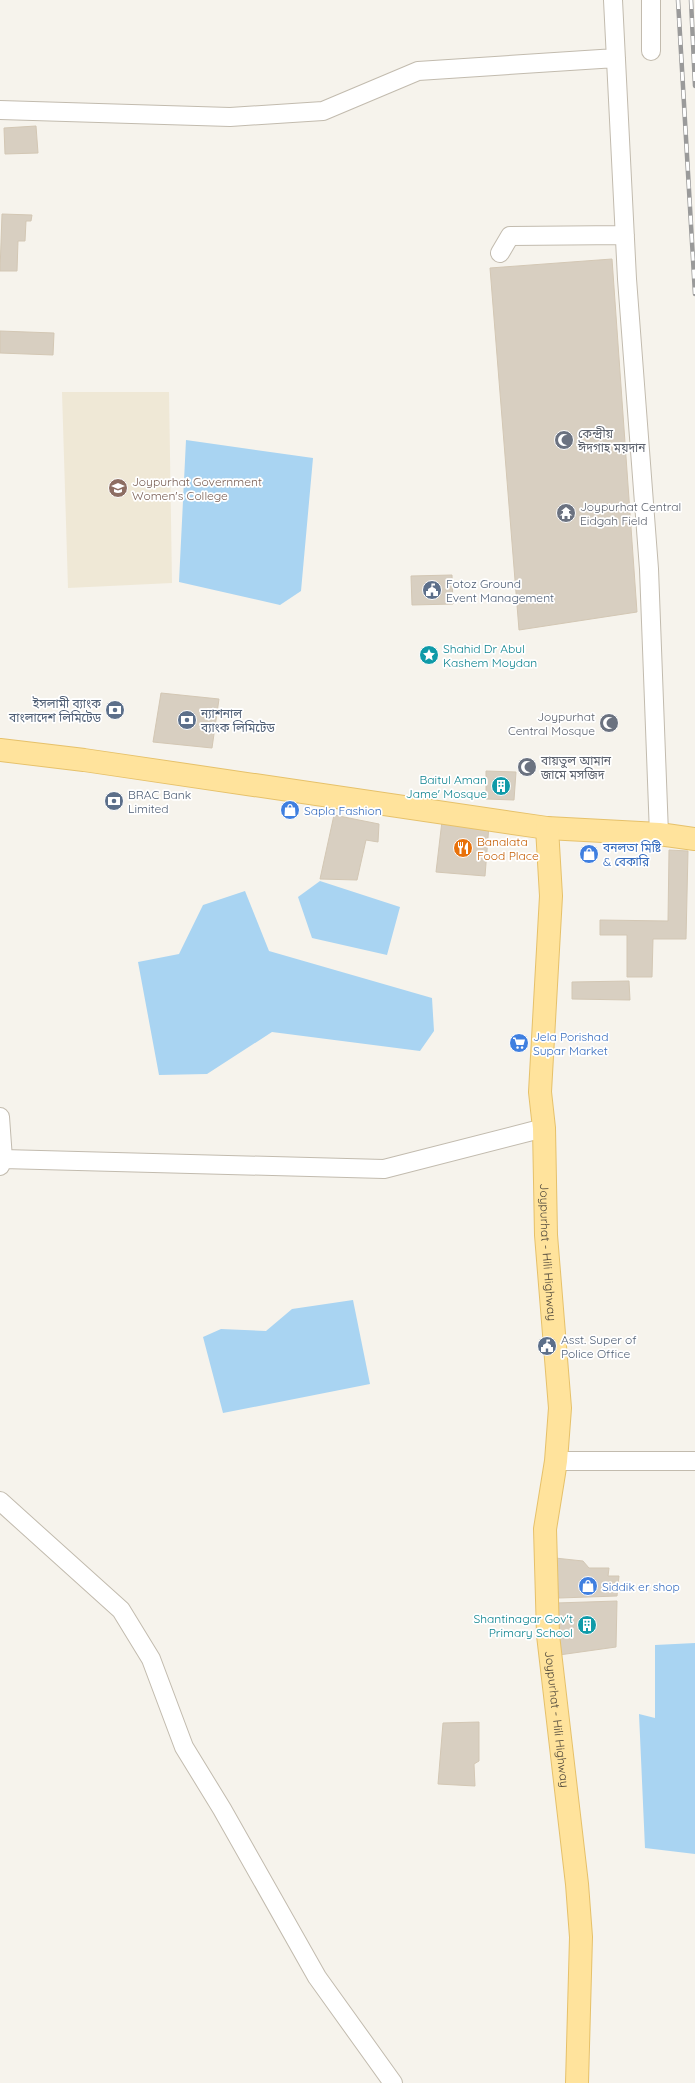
<svg xmlns="http://www.w3.org/2000/svg" width="695" height="2083" font-family="Quicksand,'Noto Sans Bengali',sans-serif">
  <style>
    .education { fill: #efe8d6 }
    .water { fill: #a9d4f2 }
    .building { fill: #d8cfc1; stroke: #d3c7b4 }
    .lines { fill: none; stroke-linecap: round; stroke-linejoin: round }
    .minor-casing { stroke: #c2bbae; stroke-width: 20 }
    .major-casing { stroke: #e6c16a; stroke-width: 24 }
    .minor { stroke: #fff; stroke-width: 18 }
    .major { stroke: #ffe39c; stroke-width: 22 }
    .rail-casing { stroke: #9a9a9a; stroke-width: 4.5 }
    .rail { stroke: #fff; stroke-width: 3; stroke-dasharray: 9; stroke-linecap: butt }
    .labels { text-anchor: middle; dominant-baseline: central; stroke-width: 3.5; stroke-linejoin: round; paint-order: stroke }
    .worship-label { font-size: 12px; fill: #5b616d; stroke: #fff; text-anchor: start }
    .education-label { font-size: 12px; fill: #785e54; stroke: #fff; text-anchor: start }
    .service-label { font-size: 12px; fill: #4e5e75; stroke: #fff; text-anchor: start }
    .culture-label { font-size: 12px; fill: #0d838f; stroke: #fff; text-anchor: end }
    .shop-label { font-size: 12px; fill: #366cbe; stroke: #fff; text-anchor: start }
    .food-label { font-size: 12px; fill: #c56008; stroke: #fff; text-anchor: start }
    .street-label { font-size: 12px; fill: #4b4439; stroke: #fff }
  </style>
  <rect width="100%" height="100%" fill="#f6f3ec"/>
  <!-- education -->
  <path class="education" d="M62,392H169L172,583L68,588Z"/>
  <!-- water -->
  <path class="water" d="M186,440L313,458L301,591L280,605L179,582Z
    M320,881L400,907L387,955L312,938L298,897Z
    M245,891L269,951L432,998L434,1031L420,1051L272,1032L207,1074L159,1075L138,962L179,954L203,905Z
    M353,1300L370,1384L223,1413L203,1337L221,1329L266,1331L292,1309Z
    M695,1643V1854L645,1848L639,1714L655,1718V1645Z"/>
  <!-- building -->
  <path class="building" d="M36,126L38,153L5,154L4,128Z
    M2,214L32,215L31,221H26L25,241H18L17,271H0Z
    M612,259L637,612L519,630L490,268Z
    M0,331L54,333L53,355L0,353Z
    M452,575L453,604L412,605L411,576Z
    M161,693L219,699L212,748L153,742Z
    M486,771L516,772L514,800L486,799Z
    M334,815L379,824L378,842L366,840L357,880L320,879Z
    M442,821L489,825L485,876L436,872Z
    M669,850L688,851L686,939H653L652,977H627V935H600V920L668,921Z
    M629,981L630,1000L572,999V982Z
    M555,1558L583,1561L589,1568H609L608,1576H619L617,1596L559,1598Z
    M617,1601L616,1647L559,1655L556,1603Z
    M479,1722V1761L474,1764L475,1786L438,1784L443,1723Z"/>
  <g class="lines">
    <defs>
      <path id="minor" d="M613,0L627,279L649,569L659,834
        M651,51V0
        M0,110L230,117L323,111L418,71L616,58
        M500,253L510,236L625,235
        M0,1117L3,1159L0,1166
        M3,1159L384,1169L544,1128
        M556,1461H695
        M0,1501L121,1610L151,1659L184,1747L222,1809L317,1977L393,2083"/>
      <g id="major">
        <path d="M0,750L84,760L547,828L659,834L695,839"/>
        <path id="s1" d="M547,828L551,896L540,1092L544,1128L546,1235L560,1408L556,1461L545,1529L548,1635L577,1884L581,1937L577,2083"/>
      </g>
    </defs>
    <!-- minor casing -->
    <use href="#minor" class="minor-casing"/>
    <!-- major casing -->
    <use href="#major" class="major-casing"/>
    <!-- minor -->
    <use href="#minor" class="minor"/>
    <!-- major -->
    <use href="#major" class="major"/>
    <defs>
      <path id="rail" d="M678,0L695,294
        M691,0L695,86"/>
    </defs>
    <!-- rail casing -->
    <use href="#rail" class="rail-casing"/>
    <!-- rail -->
    <use href="#rail" class="rail"/>
  </g>
  <!-- icons -->
  <defs>
    <symbol id="mosque-disc" viewBox="-11 -11 22 22"><circle r="9.5" fill="#6b7280" stroke="#fff"/><path d="M3.5-4.9A6 6 0 1 0 3.5 4.9A5 5 0 1 1 3.5-4.9Z" fill="#fff"/></symbol>
    <symbol id="university-disc" viewBox="-11 -11 22 22"><circle r="9.5" fill="#8d6e63" stroke="#fff"/><path d="M0-5L7-2L0 1L-7-2ZM-4 1L0 2.5L4 1V4Q0 6-4 4Z" fill="#fff"/></symbol>
    <symbol id="temple-disc" viewBox="-11 -11 22 22"><circle r="9.5" fill="#6b7280" stroke="#fff"/><path d="M0-6L5-2H3V0L6.5 2.5H4V6H1.5V3h-3V6H-4V2.5H-6.5L-3 0V-2H-5Z" fill="#fff"/></symbol>
    <symbol id="civic-disc" viewBox="-11 -11 22 22"><circle r="9.5" fill="#5c6f8a" stroke="#fff"/><path d="M-.6-6.5H3V-4.5H.6V-3L4-1V1h2V6H-6V1h2V-1L-.6-3ZM-1.2 2.5V6h2.4V2.5Z" fill="#fff"/></symbol>
    <symbol id="sight-disc" viewBox="-11 -11 22 22"><circle r="9.5" fill="#0f9aa8" stroke="#fff"/><path d="M0-6L1.8-2.2L6-1.7L2.9 1.2L3.7 5.4L0 3.3L-3.7 5.4L-2.9 1.2L-6-1.7L-1.8-2.2Z" fill="#fff"/></symbol>
    <symbol id="bank-disc" viewBox="-11 -11 22 22"><circle r="9.5" fill="#5c6f8a" stroke="#fff"/><path d="M-6-4H6V4H-6ZM0-2.3a2.3 2.3 0 1 0 0 4.6a2.3 2.3 0 1 0 0-4.6Z" fill="#fff"/></symbol>
    <symbol id="building-disc" viewBox="-11 -11 22 22"><circle r="9.5" fill="#0f9aa8" stroke="#fff"/><path d="M-4-6H4V6H1V3H-1V6H-4ZM-2.5-4.3h1.7v1.8h-1.7ZM.8-4.3h1.7v1.8H.8ZM-2.5-1h1.7V.8h-1.7ZM.8-1h1.7V.8H.8Z" fill="#fff"/></symbol>
    <symbol id="shop-disc" viewBox="-11 -11 22 22"><circle r="9.5" fill="#3f7fe0" stroke="#fff"/><path d="M-5-2.5h2.3a2.7 3.5 0 0 1 5.4 0H5L5.5 6h-11ZM-1.5-2.5h3a1.5 2.3 0 0 0-3 0Z" fill="#fff"/></symbol>
    <symbol id="restaurant-disc" viewBox="-11 -11 22 22"><circle r="9.5" fill="#e8710a" stroke="#fff"/><path d="M-5-6h1v4h1v-4h1v4h1v-4h1v5L-1.5 .5V6h-2V.5L-5-1ZM5-6V6H3V1.5H1.5Q1.5-4 5-6Z" fill="#fff"/></symbol>
    <symbol id="supermarket-disc" viewBox="-11 -11 22 22"><circle r="9.5" fill="#3f7fe0" stroke="#fff"/><path d="M-6-5.5h2.5l.6 2H6L4.5 2H-2.5L-4.4-4H-6ZM-1.5 3.2a1.3 1.3 0 1 0 .1 0ZM3 3.2a1.3 1.3 0 1 0 .1 0Z" fill="#fff"/></symbol>
  </defs>
  <g fill-rule="evenodd">
    <use href="#mosque-disc" x="553" y="429" width="22" height="22"/>
    <use href="#university-disc" x="107" y="477" width="22" height="22"/>
    <use href="#temple-disc" x="555" y="502" width="22" height="22"/>
    <use href="#civic-disc" x="421" y="579" width="22" height="22"/>
    <use href="#sight-disc" x="418" y="644" width="22" height="22"/>
    <use href="#bank-disc" x="104" y="699" width="22" height="22"/>
    <use href="#bank-disc" x="176" y="709" width="22" height="22"/>
    <use href="#mosque-disc" x="598" y="712" width="22" height="22"/>
    <use href="#mosque-disc" x="516" y="756" width="22" height="22"/>
    <use href="#building-disc" x="490" y="775" width="22" height="22"/>
    <use href="#bank-disc" x="103" y="790" width="22" height="22"/>
    <use href="#shop-disc" x="279" y="799" width="22" height="22"/>
    <use href="#restaurant-disc" x="452" y="837" width="22" height="22"/>
    <use href="#shop-disc" x="578" y="843" width="22" height="22"/>
    <use href="#supermarket-disc" x="508" y="1032" width="22" height="22"/>
    <use href="#civic-disc" x="536" y="1335" width="22" height="22"/>
    <use href="#shop-disc" x="577" y="1575" width="22" height="22"/>
    <use href="#building-disc" x="576" y="1614" width="22" height="22"/>
  </g>
  <g class="labels">
    <!-- worship labels -->
    <g class="worship-label">
      <text x="578" y="433">কেন্দ্রীয়<tspan x="578" dy="14">ঈদগাহ ময়দান</tspan></text>
      <text x="580" y="506">Joypurhat Central<tspan x="580" dy="14">Eidgah Field</tspan></text>
      <text x="595" y="716" text-anchor="end">Joypurhat<tspan x="595" dy="14">Central Mosque</tspan></text>
      <text x="541" y="760">বায়তুল আমান<tspan x="541" dy="14">জামে মসজিদ</tspan></text>
    </g>
    <!-- education labels -->
    <g class="education-label">
      <text x="132" y="481">Joypurhat Government<tspan x="132" dy="14">Women's College</tspan></text>
    </g>
    <!-- service labels -->
    <g class="service-label">
      <text x="446" y="583">Fotoz Ground<tspan x="446" dy="14">Event Management</tspan></text>
      <text x="101" y="703" text-anchor="end">ইসলামী ব্যাংক<tspan x="101" dy="14">বাংলাদেশ লিমিটেড</tspan></text>
      <text x="201" y="713">ন্যাশনাল<tspan x="201" dy="14">ব্যাংক লিমিটেড</tspan></text>
      <text x="128" y="794">BRAC Bank<tspan x="128" dy="14">Limited</tspan></text>
      <text x="561" y="1339">Asst. Super of<tspan x="561" dy="14">Police Office</tspan></text>
    </g>
    <!-- culture labels -->
    <g class="culture-label">
      <text x="443" y="648" text-anchor="start">Shahid Dr Abul<tspan x="443" dy="14">Kashem Moydan</tspan></text>
      <text x="487" y="779">Baitul Aman<tspan x="487" dy="14">Jame' Mosque</tspan></text>
      <text x="573" y="1618">Shantinagar Gov't<tspan x="573" dy="14">Primary School</tspan></text>
    </g>
    <!-- shop labels -->
    <g class="shop-label">
      <text x="304" y="810">Sapla Fashion</text>
      <text x="603" y="847">বনলতা মিষ্টি<tspan x="603" dy="14">&amp; বেকারি</tspan></text>
      <text x="533" y="1036">Jela Porishad<tspan x="533" dy="14">Supar Market</tspan></text>
      <text x="602" y="1586">Siddik er shop</text>
    </g>
    <!-- food labels -->
    <g class="food-label">
      <text x="477" y="841">Banalata<tspan x="477" dy="14">Food Place</tspan></text>
    </g>
    <!-- street labels -->
    <g class="street-label">
      <text stroke="none"><textPath href="#s1" startOffset="425">Joypurhat - Hili Highway</textPath></text>
      <text stroke="none"><textPath href="#s1" startOffset="894">Joypurhat - Hili Highway</textPath></text>
    </g>
  </g>
</svg>
